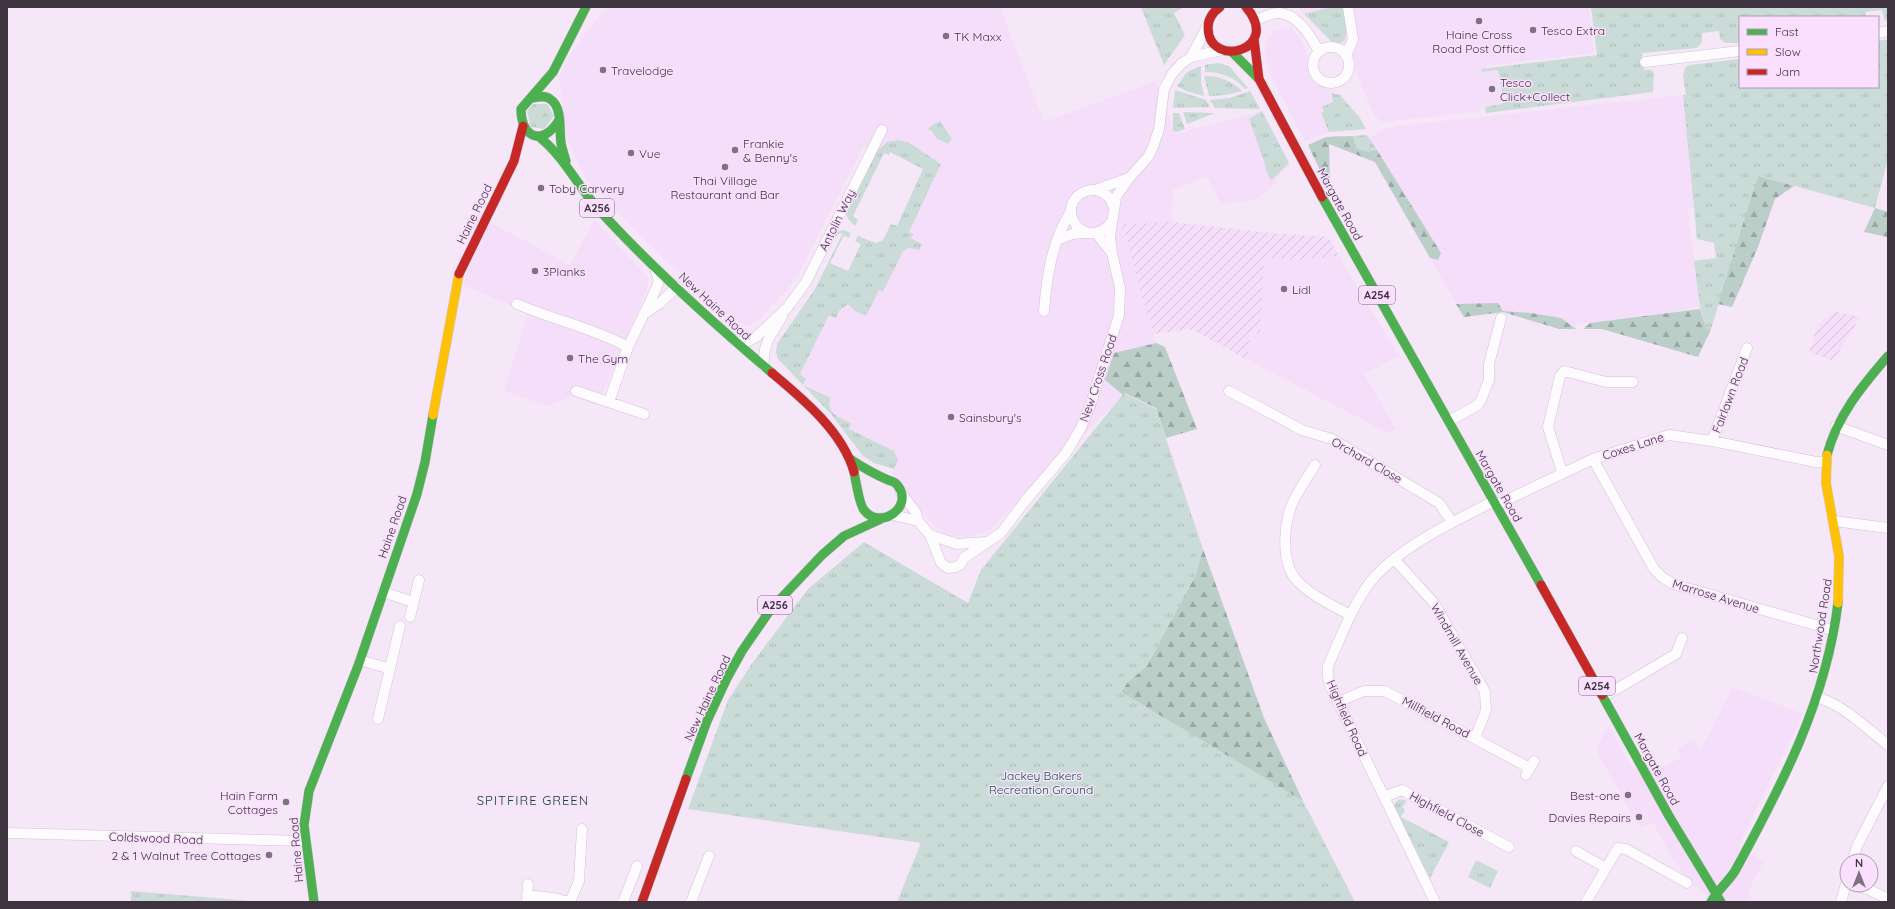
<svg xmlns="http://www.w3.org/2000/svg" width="1895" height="909" font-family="Quicksand,sans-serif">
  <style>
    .built { fill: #f5def9 }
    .industrial { fill: url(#industrial-furrows) }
    .grass { fill: url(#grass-tufts) }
    .forest { fill: url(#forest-firs) }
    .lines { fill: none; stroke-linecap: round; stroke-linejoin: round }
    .street-casing { stroke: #cfc4d1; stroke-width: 11 }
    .fast-casing { stroke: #cfc4d1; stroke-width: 10 }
    .slow-casing { stroke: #cfc4d1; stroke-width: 10 }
    .jam-casing { stroke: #cfc4d1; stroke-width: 10 }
    .street { stroke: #fefbfe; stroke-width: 10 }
    .fast { stroke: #4caf50; stroke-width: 9 }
    .slow { stroke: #ffc107; stroke-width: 9 }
    .jam { stroke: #c62828; stroke-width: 9 }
    .poi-dot { fill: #7d737f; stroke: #fae0fe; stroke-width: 1.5 }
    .labels { text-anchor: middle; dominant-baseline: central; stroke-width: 3; stroke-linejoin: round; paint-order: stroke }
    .shield { fill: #fae0fe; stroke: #766878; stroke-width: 1 }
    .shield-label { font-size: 11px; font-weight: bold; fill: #3d343f }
    .poi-label { font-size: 12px; fill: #3d343f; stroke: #fae0fe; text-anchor: start }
    .street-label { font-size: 12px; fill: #3d343f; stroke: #fae0fe }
    .park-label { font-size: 12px; fill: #095e3e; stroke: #fae0fe }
    .neighbourhood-label { font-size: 13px; letter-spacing: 1px; fill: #094f34; stroke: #fae0fe }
  </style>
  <defs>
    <pattern id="industrial-furrows" width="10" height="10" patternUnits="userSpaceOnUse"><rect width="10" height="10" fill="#f5def9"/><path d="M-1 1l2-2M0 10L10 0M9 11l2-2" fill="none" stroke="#d3bfd6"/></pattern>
    <pattern id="grass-tufts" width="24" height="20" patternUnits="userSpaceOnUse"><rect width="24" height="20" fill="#cbdbd7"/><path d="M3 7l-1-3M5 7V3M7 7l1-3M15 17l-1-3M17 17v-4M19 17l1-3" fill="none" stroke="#afbdba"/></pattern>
    <pattern id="forest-firs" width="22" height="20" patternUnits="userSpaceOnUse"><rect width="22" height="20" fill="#bbcec8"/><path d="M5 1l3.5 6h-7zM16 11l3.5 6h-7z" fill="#99a8a4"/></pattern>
  </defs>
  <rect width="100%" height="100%" fill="#f5e7f7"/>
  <!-- built -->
  <path class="built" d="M607,7H1000L1044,122L1156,81L1176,134L1262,111L1290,164L1276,178V182L1260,197L1245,203L1239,200L1222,206L1207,176L1173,190L1171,224H1122L1156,343L1114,353L1105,380L1123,395L991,529L970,537L946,536L923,514L900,481L891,475L898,460L894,451L848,429L851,423L835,415L831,411L829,404L831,398L803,385L800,374L829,315L839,311L848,304L855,311L879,290L883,292L903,251L909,248L919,250L909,238V232L941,164L908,142L903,140H898L876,152L864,146L797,277L784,293L754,324L748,326L733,320L658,253L585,178L567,139L559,76L574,48Z
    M1298,7H1589L1594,53L1487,66V69H1482L1498,70L1502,104L1485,107L1476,112L1382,122L1374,115L1358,78L1355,60L1333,43Z
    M1291,27L1302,41L1307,52L1308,71L1312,79L1317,84L1335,91L1340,95L1336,93L1330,95L1333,102L1321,114L1329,132L1305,141L1273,80L1267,65L1265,54L1266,42L1273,30L1283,28L1289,30Z
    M1683,95L1694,208L1688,209L1700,307L1669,312V314L1577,324L1576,329H1559L1503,312L1464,317L1375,162L1370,138L1379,131L1397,126Z
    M594,220L648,277L647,289L597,406L572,396L547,406L504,391L528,313L463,285L469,265L490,222L570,265Z
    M1339,256L1399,356L1364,374L1396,429L1388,433L1248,360L1250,332L1259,334L1264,258L1297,260Z
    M1733,687L1803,714L1738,847L1764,861L1748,891L1752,898L1744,902H1707L1705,895L1688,879L1672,858L1653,822L1640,828L1596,750L1608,725L1633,769L1652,764L1666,766L1682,757L1677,749L1694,739L1701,750Z"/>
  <!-- industrial -->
  <path class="industrial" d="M1171,222L1271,233L1328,237L1339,256L1297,260L1264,258L1260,334L1250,332L1248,360L1191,329L1153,334L1122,224Z
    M1835,311L1860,317L1837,355L1831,360L1809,352L1818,324Z"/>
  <!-- grass -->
  <path class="grass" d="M1141,7H1184L1174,13L1185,35L1164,65Z
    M1332,7H1345C1347,19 1349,29 1344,41L1337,44L1333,43L1304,14Z
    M1591,7H1888V22L1884,19L1882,10L1865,12L1866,17H1740V43H1725L1720,39L1719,31L1702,33V42L1697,48L1642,53L1644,70H1651L1654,73L1653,92L1486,113L1485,107L1502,104L1505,98L1510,97V93L1502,92L1498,70L1482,72L1481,69L1597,55Z
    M1888,39V159L1875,208L1758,176L1711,329L1706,328L1700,307L1694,261L1716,258L1714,243L1697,239L1683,95H1686L1683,76L1685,68L1690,65L1740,59V87H1878V41Z
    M1219,63L1230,67L1248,88L1245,89C1234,77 1222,72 1205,72V65Z
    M1201,66V82L1204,96L1186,91L1177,86L1187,72Z
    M1204,76C1219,76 1231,80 1242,91L1226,95L1209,96Z
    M1175,90L1206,100L1210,107L1173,108Z
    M1250,91L1260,109L1215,108L1210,100L1230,98Z
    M1331,93L1340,95L1360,118L1366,129L1329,132L1321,113L1324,112L1322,107L1333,102Z
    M533,104H547L554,116L544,129L531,127L527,111Z
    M1262,111L1289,163L1272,180L1270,179L1265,168L1266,167L1249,119Z
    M1183,112L1215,113L1187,124Z
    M1173,113H1179L1185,129L1177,132L1173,131Z
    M940,121L952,139L948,144L936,138L932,131L929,130L928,128Z
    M1367,135L1377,150L1368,153L1357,149L1353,136Z
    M898,140L908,142L941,164L909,232L914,235L910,238L922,244L919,250L909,248L903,251L883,292L879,290L866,316L855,311L848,304L839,311L836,318L829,315L800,374L806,379L803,385L831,398C824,413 841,418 851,423L849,429L894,451L898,460L894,469L874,463L863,456L831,414L778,359L776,352L777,344L815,289L843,233L838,234L836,237L833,236L837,232L843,230L851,233L849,238L844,235L830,263L848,271L861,244L855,241L858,236L876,243L883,240L891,224L897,226L923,169L890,152L889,155L884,153L853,216L858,220L855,226L848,219L846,214L876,152L887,142Z
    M1124,393L1156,409L1203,549L1196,574L1147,666L1128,682L1121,692L1303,801L1355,902H897L921,843L688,809L728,700L753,662L808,589L864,542L968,603L981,570Z
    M1400,799L1407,801L1402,807L1405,810L1401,817L1449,842L1430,878L1394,808L1395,803Z
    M1476,860L1498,871L1490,888L1468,877Z
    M131,891L250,901V902H131Z"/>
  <!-- forest -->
  <path class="forest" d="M1353,136L1357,149L1368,152L1377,150L1441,253L1438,260L1430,258L1375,162L1329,144L1330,181L1326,183L1308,145L1326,137Z
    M1758,176L1794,186L1775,199L1758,247L1732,307L1718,304Z
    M1875,208L1888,212L1887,237L1864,232Z
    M1498,303L1503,311L1531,313L1561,318L1576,329H1559L1503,312L1464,317L1456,304Z
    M1700,309L1706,328L1711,329L1698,357L1602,329H1583L1590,323Z
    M1156,343L1165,347L1197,429L1166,438L1156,408L1125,393L1123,395L1105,380L1114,353Z
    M1203,549L1264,718L1303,801L1121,692L1128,682L1147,666L1196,574Z"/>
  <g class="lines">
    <defs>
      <path id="street" d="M1256,20C1264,17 1272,12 1280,13C1298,15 1312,38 1319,52
        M1878,33L1888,31
        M1313 65a18 18 0 1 1 36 0a18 18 0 1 1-36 0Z
        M1346,56L1353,39L1348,7
        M1191,57L1207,27
        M1645,62L1740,51
        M1095,190L1129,178
        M1112,221C1107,229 1099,234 1089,233C1083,232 1077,228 1074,222C1059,195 1102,174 1114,207
        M1096,233L1112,253
        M1058,240L1072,234L1088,233
        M517,304C554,320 593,328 628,347
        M1044,311C1047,275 1052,241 1071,211
        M644,314L660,303L677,287
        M735,341L744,343L756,337L787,308L806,282L882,130
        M763,366L765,349L768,340L782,317
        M576,391L644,414
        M1229,391L1302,430L1332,439L1439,503L1452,522
        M609,402L628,347L656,289L659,280L655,268
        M1449,421L1478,405L1481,400L1489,380V364L1501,318
        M1836,426L1888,445
        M1712,441L1747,348
        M1593,459L1654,569L1662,577L1673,584L1833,630
        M1315,465C1308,477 1299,489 1293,502C1284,521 1281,559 1294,577C1308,595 1331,604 1350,615
        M1562,472L1548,427L1560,376L1564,371L1606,382H1633
        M901,493L915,511L918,521L930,535L941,563L948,568L956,567L960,565L964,558L1001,533L1026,500L1066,453L1081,428L1091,403L1119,315L1120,288L1112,253L1110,237L1116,197L1130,177L1148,157L1153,147L1159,129L1164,89L1172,74L1181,64L1191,57L1222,50
        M1496,505L1593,459L1669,435L1712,441L1816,462H1826
        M893,515L918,521
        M1834,521L1888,528
        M930,535L957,544L986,542
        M1395,560L1434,603L1485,692L1486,710L1475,738
        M383,592L413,602
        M410,617L419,580
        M360,660L390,669
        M1603,697L1676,654L1682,638
        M1819,698C1845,706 1867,729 1888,745
        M1338,702L1364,691H1385L1530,768
        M378,719L400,626
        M1526,775L1534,761
        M1384,797L1402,790L1509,847
        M7,833L305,841
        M1576,851L1606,868
        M1853,861L1857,846L1888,786
        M1855,885L1870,890L1888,899
        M527,895L554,898L569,902
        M527,902L528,884
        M570,902L579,881L582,829
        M623,902L637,866
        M691,902L709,856
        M1435,902L1338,702C1332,690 1326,680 1328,666C1341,637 1352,606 1371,581C1399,547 1455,521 1494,501
        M1586,902L1618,848L1626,849L1687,883
        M1841,902L1847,880"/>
      <path id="fast" d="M1232,52L1259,79
        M532,98C538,97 545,95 550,99C563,107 559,130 561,143C562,149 564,155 566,161
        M559,120C543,147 521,138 521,109L553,72L586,7
        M538,136C564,156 578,187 600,211C653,269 712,322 772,373
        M1322,197L1541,585
        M1827,455C1837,416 1862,386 1888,356
        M850,459C862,467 874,474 888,480C891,481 896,482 898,486C914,507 880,531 864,510C859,504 856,481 854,472
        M1602,695L1669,816L1721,902
        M686,779L707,721L727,678L742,651L771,609L822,555L844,536L881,519
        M314,902L304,825L309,791L358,666L417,494L425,462L433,415
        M1711,902C1718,890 1728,882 1735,871C1782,785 1826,701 1838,603"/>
      <path id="slow" d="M433,415L459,274
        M1827,455L1826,483L1839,556L1838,603"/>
      <path id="jam" d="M1220,7C1213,12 1208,19 1208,28C1209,70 1283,50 1246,7
        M1254,39L1259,79L1322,197
        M459,274L514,161L523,126
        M772,373C803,399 843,432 854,472
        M1541,585L1602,695
        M642,902L686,779"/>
    </defs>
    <!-- street casing -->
    <use href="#street" class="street-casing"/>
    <!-- fast casing -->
    <use href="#fast" class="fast-casing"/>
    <!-- slow casing -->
    <use href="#slow" class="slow-casing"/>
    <!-- jam casing -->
    <use href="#jam" class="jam-casing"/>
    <!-- street -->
    <use href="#street" class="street"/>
    <!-- fast -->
    <use href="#fast" class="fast"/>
    <!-- slow -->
    <use href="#slow" class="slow"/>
    <!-- jam -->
    <use href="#jam" class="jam"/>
  </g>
  <!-- markers -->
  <g class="poi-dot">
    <circle cx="1479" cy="21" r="4"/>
    <circle cx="1533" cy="30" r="4"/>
    <circle cx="946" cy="36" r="4"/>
    <circle cx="603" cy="70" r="4"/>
    <circle cx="1492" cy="89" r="4"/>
    <circle cx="735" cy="150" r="4"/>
    <circle cx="631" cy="153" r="4"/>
    <circle cx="725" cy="167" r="4"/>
    <circle cx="541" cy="188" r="4"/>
    <circle cx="535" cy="271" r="4"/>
    <circle cx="1284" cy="289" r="4"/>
    <circle cx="570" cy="358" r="4"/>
    <circle cx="951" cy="417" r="4"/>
    <circle cx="1628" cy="795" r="4"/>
    <circle cx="286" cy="802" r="4"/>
    <circle cx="1639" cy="817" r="4"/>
    <circle cx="269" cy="855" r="4"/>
  </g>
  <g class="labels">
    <!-- shield labels -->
    <g class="shield">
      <rect x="580" y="199" width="34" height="18" rx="3"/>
      <rect x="1359" y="286" width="36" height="18" rx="3"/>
      <rect x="758" y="596" width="34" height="18" rx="3"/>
      <rect x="1579" y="677" width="36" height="18" rx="3"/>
    </g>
    <g class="shield-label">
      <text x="597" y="208">A256</text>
      <text x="1377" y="295">A254</text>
      <text x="775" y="605">A256</text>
      <text x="1597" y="686">A254</text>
    </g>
    <!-- poi labels -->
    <g class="poi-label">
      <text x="1541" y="30">Tesco Extra</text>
      <text x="1479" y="34" text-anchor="middle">Haine Cross<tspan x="1479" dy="14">Road Post Office</tspan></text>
      <text x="954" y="36">TK Maxx</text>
      <text x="611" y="70">Travelodge</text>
      <text x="1500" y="82">Tesco<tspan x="1500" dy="14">Click+Collect</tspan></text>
      <text x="743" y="143">Frankie<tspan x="743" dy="14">&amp; Benny's</tspan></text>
      <text x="639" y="153">Vue</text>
      <text x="725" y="180" text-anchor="middle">Thai Village<tspan x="725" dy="14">Restaurant and Bar</tspan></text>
      <text x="549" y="188">Toby Carvery</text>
      <text x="543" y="271">3Planks</text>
      <text x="1292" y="289">Lidl</text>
      <text x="578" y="358">The Gym</text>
      <text x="959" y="417">Sainsbury's</text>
      <text x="278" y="795" text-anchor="end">Hain Farm<tspan x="278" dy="14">Cottages</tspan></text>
      <text x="1620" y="795" text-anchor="end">Best-one</text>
      <text x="1631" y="817" text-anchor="end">Davies Repairs</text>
      <text x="261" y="855" text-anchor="end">2 &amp; 1 Walnut Tree Cottages</text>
    </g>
    <!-- street labels -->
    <g class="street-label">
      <text transform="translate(1340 204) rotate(61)">Margate Road</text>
      <text transform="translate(474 214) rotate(-64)">Haine Road</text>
      <text transform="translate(837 220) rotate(-64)">Antolin Way</text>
      <text transform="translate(715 306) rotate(43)">New Haine Road</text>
      <text transform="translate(1098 378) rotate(-71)">New Cross Road</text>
      <text transform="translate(1730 395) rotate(-69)">Fairlawn Road</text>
      <text transform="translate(1633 446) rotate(-18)">Coxes Lane</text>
      <text transform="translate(1367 460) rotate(30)">Orchard Close</text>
      <text transform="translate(1499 486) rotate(60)">Margate Road</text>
      <text transform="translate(392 527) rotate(-71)">Haine Road</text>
      <text transform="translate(1716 596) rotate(17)">Marrose Avenue</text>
      <text transform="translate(1820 626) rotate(-81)">Northwood Road</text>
      <text transform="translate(1457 644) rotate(60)">Windmill Avenue</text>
      <text transform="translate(707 698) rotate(-65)">New Haine Road</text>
      <text transform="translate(1436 717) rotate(28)">Millfield Road</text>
      <text transform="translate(1347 718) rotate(66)">Highfield Road</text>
      <text transform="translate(1657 769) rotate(61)">Margate Road</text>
      <text transform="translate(1447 814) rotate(28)">Highfield Close</text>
      <text transform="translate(156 838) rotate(2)">Coldswood Road</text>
      <text transform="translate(296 850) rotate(-95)">Haine Road</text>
    </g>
    <!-- park labels -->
    <g class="park-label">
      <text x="1041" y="775">Jackey Bakers<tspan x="1041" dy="14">Recreation Ground</tspan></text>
    </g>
    <!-- neighbourhood labels -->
    <g class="neighbourhood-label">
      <text x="533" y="800">SPITFIRE GREEN</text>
    </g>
  </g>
  <!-- border -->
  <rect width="1895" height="909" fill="none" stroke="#3d343f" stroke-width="16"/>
  <!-- legend -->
  <rect x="1739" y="16" width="140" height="72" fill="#fae0fe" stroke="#ae9bb2"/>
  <rect x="1747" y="29" width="20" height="6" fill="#4caf50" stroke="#ae9bb2"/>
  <text x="1775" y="36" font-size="12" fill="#3d343f">Fast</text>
  <rect x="1747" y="49" width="20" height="6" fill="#ffc107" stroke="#ae9bb2"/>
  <text x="1775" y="56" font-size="12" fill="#3d343f">Slow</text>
  <rect x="1747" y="69" width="20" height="6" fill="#c62828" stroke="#ae9bb2"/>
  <text x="1775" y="76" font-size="12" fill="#3d343f">Jam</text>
  <!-- north arrow -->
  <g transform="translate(1859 873)"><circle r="19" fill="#fae0fe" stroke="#ae9bb2"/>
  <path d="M0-3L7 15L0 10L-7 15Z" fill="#7d737f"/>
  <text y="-6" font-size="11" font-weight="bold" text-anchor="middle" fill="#3d343f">N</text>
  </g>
</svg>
